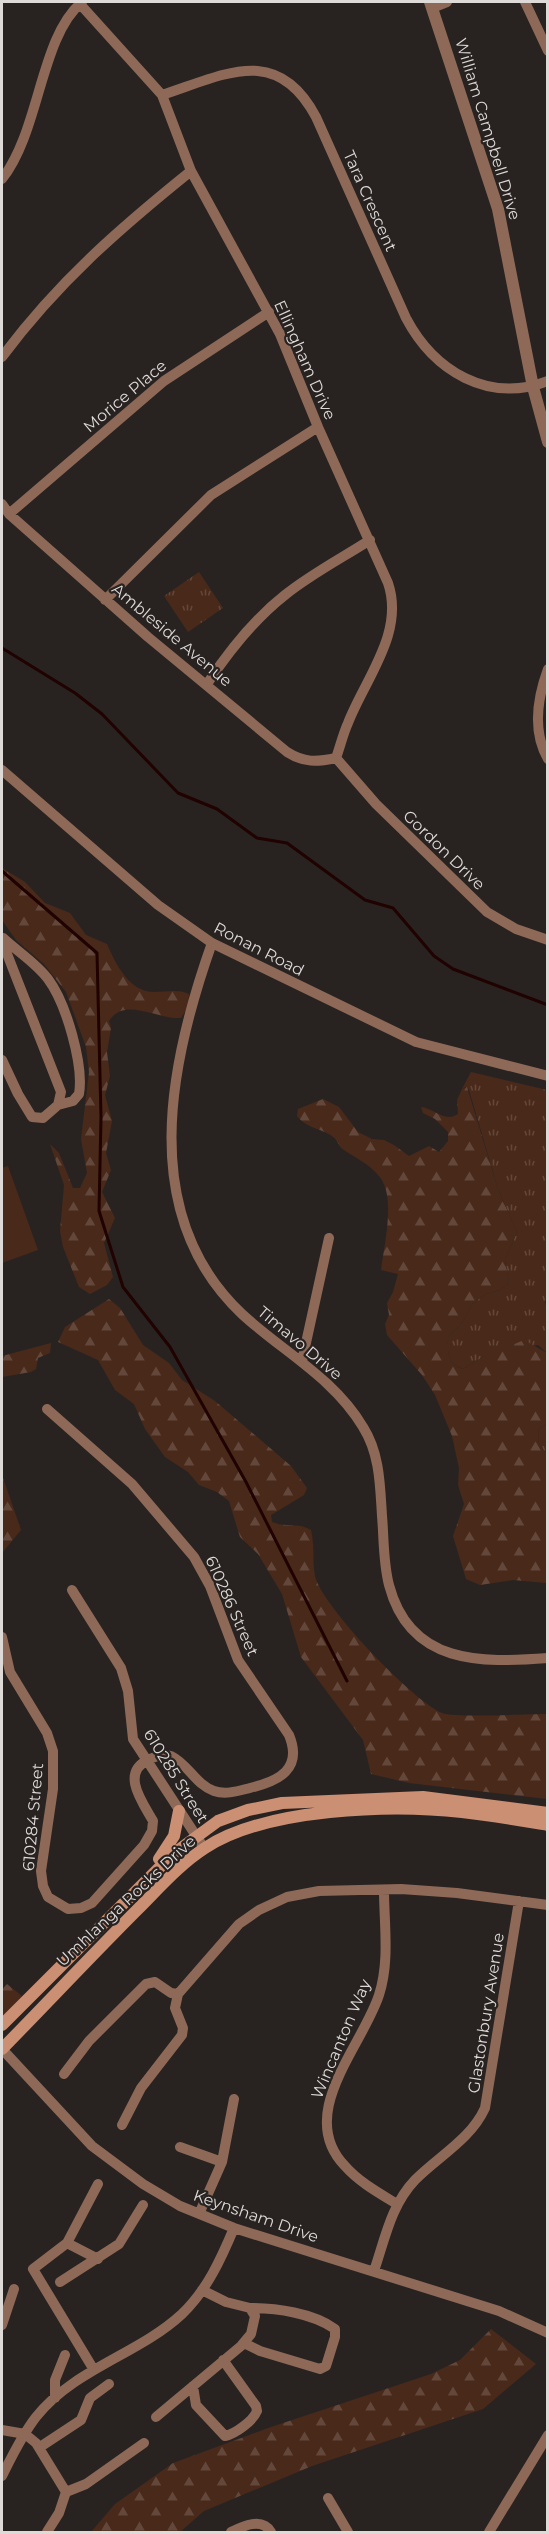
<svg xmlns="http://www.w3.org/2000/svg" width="549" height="2534" font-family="Montserrat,sans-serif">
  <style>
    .grass { fill: url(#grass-tufts) }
    .forest { fill: url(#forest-firs) }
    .garden { fill: #492919 }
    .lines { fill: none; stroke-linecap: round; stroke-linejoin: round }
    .stream { stroke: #200200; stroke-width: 3 }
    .minor { stroke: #8e6957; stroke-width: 10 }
    .tertiary { stroke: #8e6957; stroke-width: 12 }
    .secondary { stroke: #cb8f73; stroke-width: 12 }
    .labels { text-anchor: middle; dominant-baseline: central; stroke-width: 4.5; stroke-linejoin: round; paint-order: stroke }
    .street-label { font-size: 16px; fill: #dddad8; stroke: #282321 }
  </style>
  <defs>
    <pattern id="grass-tufts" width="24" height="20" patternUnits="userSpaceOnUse" patternTransform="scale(1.5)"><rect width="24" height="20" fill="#492919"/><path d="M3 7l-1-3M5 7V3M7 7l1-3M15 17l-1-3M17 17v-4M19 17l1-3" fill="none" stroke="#63473a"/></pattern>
    <pattern id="forest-firs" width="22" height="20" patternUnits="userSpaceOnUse" patternTransform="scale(1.5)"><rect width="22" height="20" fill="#492919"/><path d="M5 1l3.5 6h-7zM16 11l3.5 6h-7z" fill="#63473a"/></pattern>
  </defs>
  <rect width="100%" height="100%" fill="#282321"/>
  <!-- grass -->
  <path class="grass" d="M199,572L223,608L188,632L164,596Z
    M471,1072L547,1090L548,1295L545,1302L547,1309V1353L538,1345L483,1357L463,1369C446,1363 448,1353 448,1337L462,1323L473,1303L486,1294L500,1290L509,1283L505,1260L517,1232L498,1189L469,1090L466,1087L462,1089Z
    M547,1424V1453C538,1446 537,1440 539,1429Z"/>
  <!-- forest -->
  <path class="forest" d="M2,868L25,882L45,903L70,913L86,935L107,944C116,965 130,993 155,992C168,992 177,989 189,994L188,1007L181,1018C157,1020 125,996 109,1021L111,1028L107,1052L110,1076L105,1095L112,1121L106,1153L111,1170L102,1192L115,1218L104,1243L113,1277L107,1285L90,1294L79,1287L63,1247L60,1231L64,1185L50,1144L59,1153L73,1188H80L87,1173L81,1139L89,1072L86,1047L66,992L44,964L16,940L2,920Z
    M467,1087L498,1189L517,1232L505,1260L509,1283L500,1290L486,1294L473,1303L462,1323L448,1337C448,1353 446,1363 463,1369L483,1357L524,1340L547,1353V1424L539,1429C537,1440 538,1446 547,1453L546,1583L513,1580L480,1585L466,1579L453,1536L464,1504L458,1485L459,1468L452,1436L435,1395L422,1375L387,1335L385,1324L389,1315L387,1303L393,1292L398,1274L381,1270C384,1245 397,1194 378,1175C369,1164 356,1158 344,1150C339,1147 338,1140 332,1136C320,1128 306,1128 297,1116L298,1109L323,1099L339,1107L358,1132L372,1139L384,1140L394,1145L409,1156L429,1146L439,1152L448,1141V1132L435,1119L423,1113L421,1107C435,1109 445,1123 458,1114L457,1100L462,1089Z
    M109,1299L120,1308L143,1345L169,1363L182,1380L215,1401L291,1466L307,1488L304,1495L271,1515L272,1522C286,1528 298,1522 311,1530C315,1548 312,1560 315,1576C321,1605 413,1701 442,1713C455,1718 528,1714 547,1714V1799L409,1783L371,1774L363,1740L301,1657L282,1594L258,1554L240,1537L229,1501L217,1492L199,1485L188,1472L165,1457L145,1429L134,1404L115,1390L98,1360L58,1342L65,1327Z
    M51,1343L50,1353L38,1358L36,1369L31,1372L2,1377V1356Z
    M2,1475L21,1530L2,1553Z
    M7,1984L22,1996L2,2018V1989Z
    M491,2329L536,2364L483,2409L312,2466L204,2511L180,2532H91L115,2504L173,2463L271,2427L431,2374L460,2360Z"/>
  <!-- garden -->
  <path class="garden" d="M8,1166L38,1250L2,1263V1168Z"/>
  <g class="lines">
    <!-- stream -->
    <path class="stream" d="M2,648L75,693L102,714L178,793L217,809L257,838L287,843L365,900L393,908L434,956L453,969L548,1005
      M2,871L97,953L101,1117L99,1211L123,1287L170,1347L246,1482L347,1681"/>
    <!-- minor -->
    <path class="minor" d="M525,2L548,51
      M79,3L162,95L191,171L280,334L318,427L388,583C405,633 365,679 348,723C343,734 340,747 336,758
      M432,8L447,2
      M162,95C224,75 277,43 316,117L406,318C434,371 488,404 548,381
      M2,179C40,131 40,37 82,2
      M2,357C58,282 119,229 191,171
      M2,504L9,514L148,637L287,752C304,763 317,762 336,758
      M9,514L164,381L269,312
      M105,600L211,495L318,427
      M548,669C537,699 532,731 548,759
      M207,684C229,651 253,620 285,595C311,574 342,558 370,540
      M336,758L376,804L487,912L516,929L548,940
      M2,770L158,905L212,943L416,1042L548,1076
      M3,938C18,952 36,963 48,979C66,1003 84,1065 79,1094L73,1101L58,1105
      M2,941L61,1092L58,1105L43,1118L32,1117L18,1094L2,1060
      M212,943C169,1064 137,1215 242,1314C282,1351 334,1378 363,1427C380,1454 380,1485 382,1516C384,1538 383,1562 389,1585C410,1665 481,1663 548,1658
      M302,1361L329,1238
      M72,1590L121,1668L128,1691L133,1739L204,1848
      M2,1637L10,1672L47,1733L53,1751V1789L41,1871L43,1886L48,1897L68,1909L81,1908L92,1903L144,1845L152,1831L153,1821C143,1803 120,1773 148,1760C156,1756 163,1754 171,1756C188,1764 196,1785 214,1791C226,1795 238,1791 250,1788C279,1781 303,1769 289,1735L238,1660L210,1586L194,1557L132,1484L47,1409
      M384,1890C384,1924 390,1961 379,1995C362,2047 295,2114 345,2166C359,2182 379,2193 397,2204
      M2,2049L92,2146L143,2184L180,2206L234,2228L499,2311L548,2333
      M64,2074L89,2041L146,1984L155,1982L171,1993L178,1994
      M122,2125L141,2088L182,2035L183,2028L175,2008L178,1994L239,1924L259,1910L287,1897L319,1891L401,1889L457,1893L548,1905
      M180,2147L222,2162
      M199,2214L222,2162L234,2099
      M67,2243L98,2259
      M374,2271C385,2239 391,2205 415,2180C439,2156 471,2139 485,2108L519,1901
      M60,2282L119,2244L143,2205
      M2,2325L14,2289
      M244,2343L260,2351L320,2369L326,2366L335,2337V2329C313,2313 276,2308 250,2308
      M94,2370L33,2269L67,2243L98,2184
      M193,2386L196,2405L225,2436C235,2434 253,2421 257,2411L256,2406L223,2360
      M55,2398V2380L65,2355
      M156,2417L241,2346L251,2334L255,2316L250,2308L226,2302L202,2290
      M2,2430L25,2434L36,2443L66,2492L59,2513L47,2532
      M40,2447L81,2420L90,2398L109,2384
      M2,2476C12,2456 22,2435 36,2417C74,2369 139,2354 182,2314C207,2290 221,2259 234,2228
      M66,2492L86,2484L144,2443
      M328,2498L348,2532
      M231,2532C243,2526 262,2517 271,2532
      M489,2532L548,2435"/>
    <!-- tertiary -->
    <path class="tertiary" d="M430,2L498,209L533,387L548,442"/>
    <!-- secondary -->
    <path class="secondary" d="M159,1859L174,1836L179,1811
      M2,2025L173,1854L218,1821L248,1810L282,1803L423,1797L548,1813
      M2,2049C47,2003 92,1955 138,1909C159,1888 180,1864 205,1848C265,1808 392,1804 462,1812C491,1815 519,1820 548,1825"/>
  </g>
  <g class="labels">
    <!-- street labels -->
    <g class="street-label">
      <text transform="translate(488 129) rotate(73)">William Campbell Drive</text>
      <text transform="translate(370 201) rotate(66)">Tara Crescent</text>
      <text transform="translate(305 360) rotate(66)">Ellingham Drive</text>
      <text transform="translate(125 396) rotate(-40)">Morice Place</text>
      <text transform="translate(172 635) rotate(40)">Ambleside Avenue</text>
      <text transform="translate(444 850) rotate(44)">Gordon Drive</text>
      <text transform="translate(259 949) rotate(27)">Ronan Road</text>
      <text transform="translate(300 1343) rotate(40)">Timavo Drive</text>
      <text transform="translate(232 1606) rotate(66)">610286 Street</text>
      <text transform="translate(176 1776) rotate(58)">610285 Street</text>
      <text transform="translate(33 1817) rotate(-85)">610284 Street</text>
      <text transform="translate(126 1901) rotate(-43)">Umhlanga Rocks Drive</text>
      <text transform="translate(486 2013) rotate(-81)">Glastonbury Avenue</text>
      <text transform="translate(341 2039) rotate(-67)">Wincanton Way</text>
      <text transform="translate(256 2216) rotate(19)">Keynsham Drive</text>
    </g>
  </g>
  <!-- border -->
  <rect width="549" height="2534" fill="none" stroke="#dddad8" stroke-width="6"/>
</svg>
